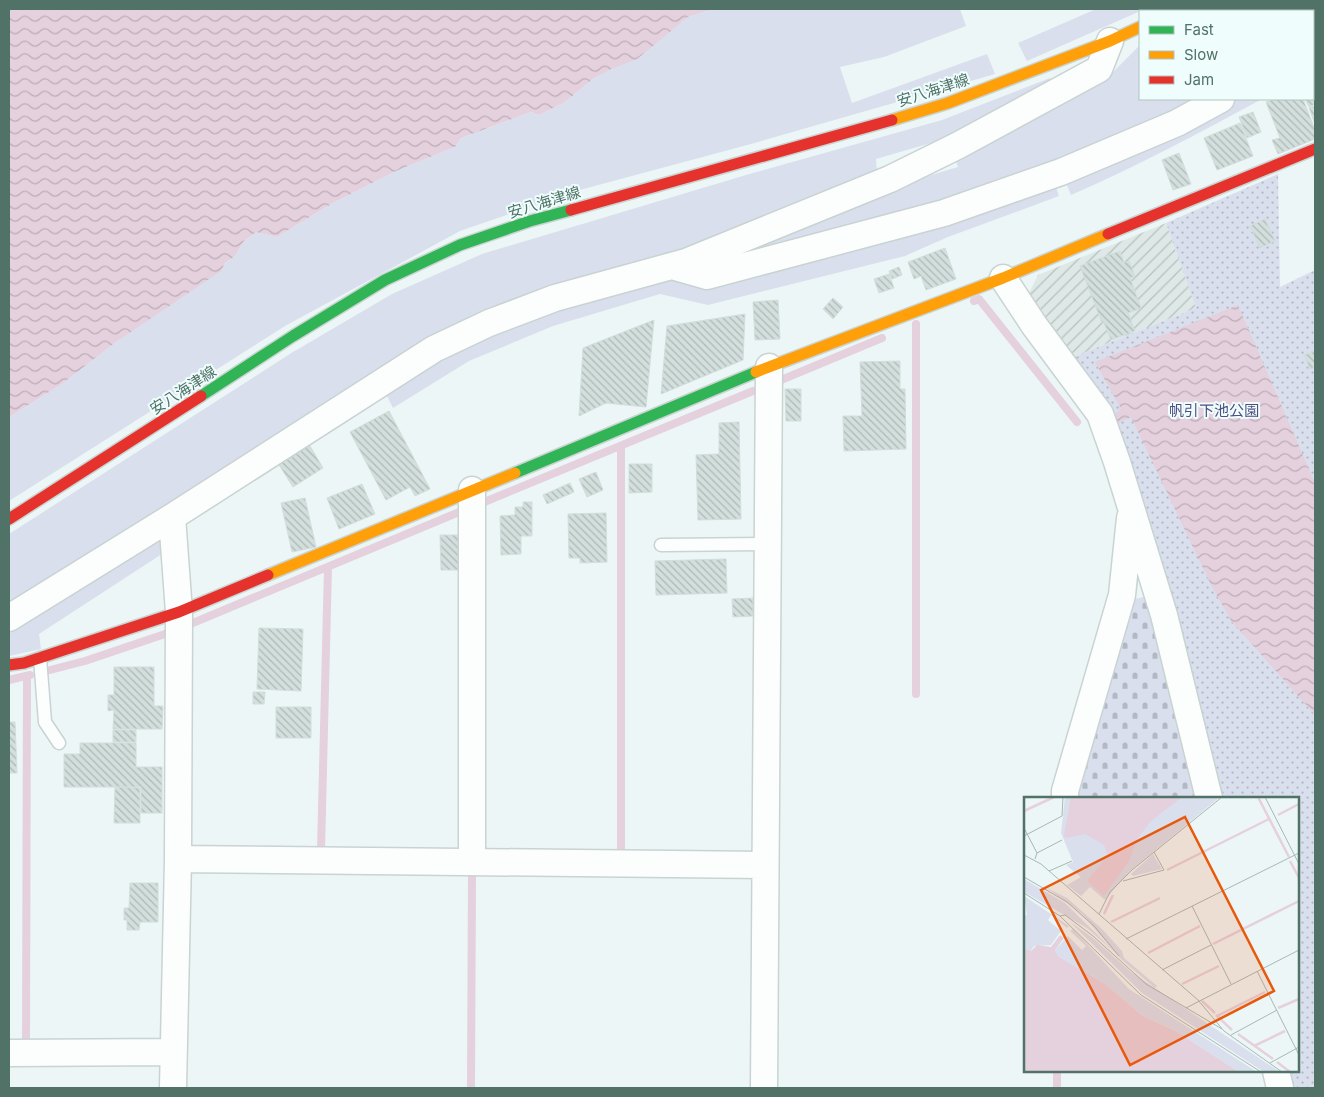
<svg xmlns="http://www.w3.org/2000/svg" width="1324" height="1097" font-family="Inter,'Noto Sans JP',sans-serif">
  <style>
    .industrial { fill: url(#industrial-furrows) }
    .grass { fill: #d9dfed }
    .cemetery { fill: url(#cemetery-stones) }
    .park { fill: url(#park-dots) }
    .water { fill: url(#water-waves) }
    .lines { fill: none; stroke-linecap: round; stroke-linejoin: round }
    .stream { stroke: #e5d0dd; stroke-width: 8 }
    .building { fill: url(#building-back-hatch); stroke: #d0dedc }
    .lane-casing { stroke: #c9d3d2; stroke-width: 15 }
    .street-casing { stroke: #c9d3d2; stroke-width: 29 }
    .fast-casing { stroke: #c9d4d2; stroke-width: 14 }
    .slow-casing { stroke: #c9d4d2; stroke-width: 14 }
    .jam-casing { stroke: #c9d4d2; stroke-width: 14 }
    .lane { stroke: #fcfefe; stroke-width: 12 }
    .street { stroke: #fcfefe; stroke-width: 26 }
    .fast { stroke: #30b455; stroke-width: 11 }
    .slow { stroke: #ff9f0a; stroke-width: 11 }
    .jam { stroke: #e5322d; stroke-width: 11 }
    .labels { text-anchor: middle; dominant-baseline: central; stroke-width: 4; stroke-linejoin: round; paint-order: stroke }
    .street-label { font-size: 15px; fill: #507267; stroke: #effdfc }
    .park-label { font-size: 15px; fill: #504f81; stroke: #effdfc }
    .inset-river { fill: none; stroke: #e5d0dd; stroke-width: 2.5 }
    .inset-road { fill: none; stroke: #a5b9b4; stroke-width: 1 }
    .view { fill: #e8590c; fill-opacity: 0.15; stroke: #e8590c; stroke-width: 2.5 }
    .inset-edge { fill: none; stroke: #507267; stroke-width: 2.5 }
  </style>
  <defs>
    <pattern id="industrial-furrows" width="10" height="10" patternUnits="userSpaceOnUse" patternTransform="scale(1.25)"><rect width="10" height="10" fill="#dee8e7"/><path d="M-1 1l2-2M0 10L10 0M9 11l2-2" fill="none" stroke="#b6c0bf"/></pattern>
    <pattern id="cemetery-stones" width="16" height="16" patternUnits="userSpaceOnUse" patternTransform="scale(1.25)"><rect width="16" height="16" fill="#d9dfed"/><path d="M2 7V4a2 2 0 0 1 4 0v3zM10 15v-3a2 2 0 0 1 4 0v3z" fill="#b2b9c4"/></pattern>
    <pattern id="park-dots" width="8" height="8" patternUnits="userSpaceOnUse" patternTransform="scale(1.25)"><rect width="8" height="8" fill="#d9dfed"/><path d="M2 2h.1M6 6h.1" fill="none" stroke="#b2b9c4" stroke-width="1.8" stroke-linecap="round"/></pattern>
    <pattern id="water-waves" width="16" height="10" patternUnits="userSpaceOnUse" patternTransform="scale(1.25)"><rect width="16" height="10" fill="#e5d0dd"/><path d="M0 5q4-4 8 0t8 0" fill="none" stroke="#bcadb7"/></pattern>
    <pattern id="building-back-hatch" width="6" height="6" patternUnits="userSpaceOnUse" patternTransform="scale(1.25)"><rect width="6" height="6" fill="#d3dfdd"/><path d="M-1 5l2 2M0 0l6 6M5-1l2 2" fill="none" stroke="#aeb9b7"/></pattern>
  </defs>
  <rect width="100%" height="100%" fill="#edf6f6"/>
  <!-- industrial -->
  <path class="industrial" d="M1166,223L1196,308L1071,358L1028,295L1038,275Z"/>
  <!-- grass -->
  <path class="grass" d="M713,9H960L966,26L884,57L840,67L852,103L987,54L995,74L751,144L576,191L460,231L285,326L9,501V417L62,384L116,342L235,256L244,241L256,232L277,237L333,203L396,171L455,147L461,138L531,112L539,115L565,102L594,78L663,37L688,17Z
    M1096,9H1145L1027,61L1018,43Z
    M1199,9H1315V14L1313,16V11H1194Z
    M1140,45V99H1200L1095,147L947,203L701,266L870,193L958,167L954,155L1109,76Z
    M1050,78L1052,84L955,136L876,159L877,172L693,253L556,291L9,609V534L293,352L392,294L482,254L746,175L942,120Z
    M1234,99H1262C1199,133 1136,167 1071,195L1066,183L1056,187L1059,196L948,237L905,256L708,305L660,294L553,326L469,361L393,408L384,390L487,335L553,308L667,275L701,284Z
    M159,533L165,552L39,634L41,649L9,656V627Z"/>
  <!-- cemetery -->
  <path class="cemetery" d="M1150,595L1200,788L1192,798H1079L1074,790L1129,601Z"/>
  <!-- park -->
  <path class="park" d="M1278,174L1280,287L1315,270V1088H1288L1284,1071H1298V798H1216L1071,358L1196,308L1166,223Z"/>
  <!-- water -->
  <path class="water" d="M9,9H713L688,17L637,59L611,69L594,78L565,102L539,115L531,112L461,138L455,147L396,171L333,203L277,237L256,232L244,241L235,256L225,263L221,271L116,342L62,384L9,417Z
    M1238,305L1315,483V715L1232,622L1212,587L1131,417L1117,424L1113,415L1121,409L1095,362Z"/>
  <g class="lines">
    <!-- stream -->
    <path class="stream" d="M974,301L979,299L1077,422
      M781,380L882,338
      M621,446V855
      M482,503L753,391
      M188,625L464,510
      M50,670L85,661L168,633
      M9,680L30,675
      M916,694V324
      M321,850L328,567
      M26,1045L27,676
      M471,1088L472,871
      M1057,1088V1071"/>
  </g>
  <!-- building -->
  <path class="building" d="M1313,95L1315,99V104L1309,107L1305,99H1313Z
    M1276,99H1303L1315,130V139L1278,154L1272,140L1280,138L1266,102Z
    M1315,106V124L1309,108Z
    M1253,112L1261,132L1247,138L1239,117Z
    M1240,123L1253,156L1217,170L1204,138Z
    M1179,153L1191,184L1173,190L1162,160Z
    M1265,219L1275,241L1260,248L1250,226Z
    M945,248L956,279L926,290L921,276L914,279L908,262Z
    M1120,251L1124,263L1129,261L1135,276L1130,278L1141,308L1128,313L1135,331L1111,340L1104,323H1102L1080,266Z
    M899,267L902,275L892,279L889,271Z
    M889,274L894,288L879,293L874,279Z
    M833,298L843,307L833,319L823,309Z
    M778,300L780,339L755,340L753,302Z
    M745,314L743,360L661,394L667,326Z
    M654,320L646,407L606,403L579,416L583,348Z
    M1315,351V367L1310,369L1304,355Z
    M900,361V389H905L906,449L844,451L843,416H862L860,362Z
    M785,389H801V421H786Z
    M389,411L430,489L415,496L410,487L386,500L350,432Z
    M739,422L741,519L698,520L696,455L719,454V423Z
    M307,441L323,468L293,487L276,460Z
    M629,464H652V492L629,493Z
    M596,472L603,490L587,497L579,479Z
    M570,483L574,492L547,504L543,495Z
    M362,484L375,514L339,529L327,498Z
    M305,498L316,547L292,552L281,503Z
    M523,502H532V536H521V554L501,555L500,516L515,515V507H523Z
    M606,513L607,562L580,563V558H569L568,514Z
    M440,535H462L463,570H441Z
    M726,559L727,593L656,595L655,561Z
    M753,598V616L733,617L732,599Z
    M259,628L303,629L301,691L257,689Z
    M114,667H154V706H163L162,729H113L114,710L108,711V695H114Z
    M253,692H265L264,704H253Z
    M276,707H311V738H276Z
    M9,722H15L17,773H9Z
    M113,730H136V742H113Z
    M80,743H136V767H162V813H141V787H64V754H80Z
    M115,787L140,788V823H114Z
    M130,883H158V922H140L139,930H127V920H124V908H129Z"/>
  <g class="lines">
    <defs>
      <path id="lane" d="M661,545L767,544
        M40,658L45,722L59,743"/>
      <path id="street" d="M1313,29L1315,26
        M672,266L707,276L944,213L1061,172L1177,123L1221,99
        M1003,278L1034,325L1100,414L1117,462L1164,615L1209,798
        M172,517L179,612L178,859L173,1088
        M9,618L172,517L434,349L489,323L555,298L686,262L890,179L957,146L1099,69L1110,41
        M1065,798V791L1122,595L1130,518
        M178,859L765,865
        M472,861V490
        M9,1053L173,1052
        M1276,1071L1280,1088
        M764,1088L769,367"/>
      <path id="fast" d="M201,396L293,336L385,280L460,245L530,221L571,210
        M515,473L756,372"/>
      <path id="slow" d="M892,120L948,103L1110,41L1140,27
        M756,372L1003,278L1108,234
        M268,575L515,473"/>
      <path id="jam" d="M1173,11L1178,9
        M571,210L892,120
        M1108,234L1315,149
        M9,519L201,396
        M9,665L24,663L179,612L268,575"/>
    </defs>
    <!-- lane casing -->
    <use href="#lane" class="lane-casing"/>
    <!-- street casing -->
    <use href="#street" class="street-casing"/>
    <!-- fast casing -->
    <use href="#fast" class="fast-casing"/>
    <!-- slow casing -->
    <use href="#slow" class="slow-casing"/>
    <!-- jam casing -->
    <use href="#jam" class="jam-casing"/>
    <!-- lane -->
    <use href="#lane" class="lane"/>
    <!-- street -->
    <use href="#street" class="street"/>
    <!-- fast -->
    <use href="#fast" class="fast"/>
    <!-- slow -->
    <use href="#slow" class="slow"/>
    <!-- jam -->
    <use href="#jam" class="jam"/>
  </g>
  <g class="labels">
    <!-- street labels -->
    <g class="street-label">
      <text transform="translate(933 90) rotate(-18)">安八海津線</text>
      <text transform="translate(544 202) rotate(-17)">安八海津線</text>
      <text transform="translate(183 390) rotate(-33)">安八海津線</text>
    </g>
    <!-- park labels -->
    <g class="park-label">
      <text x="1214" y="410">帆引下池公園</text>
    </g>
  </g>
  <!-- overview -->
  <g transform="translate(1024 797)">
    <rect width="275" height="275" fill="#edf6f6"/>
    <path d="M0,82L41,106L94,158L63,131L0,95ZM23,91L43,101L78,132L98,154L100,161L133,189L131,191L97,162L58,117ZM0,99L45,129L43,131L27,118L24,123L37,134L27,148L10,149L6,155L0,152V119L3,118ZM45,124L69,141L107,175L256,275H240L118,196ZM49,132L105,192L233,275H215L152,234L119,219L81,187L34,159L31,153L44,139L58,153L62,149L46,134Z" fill="#d9dfed"/>
    <path d="M129,57L138,72L109,79L107,77Z" fill="#d9dfed"/>
    <path d="M41,0H196L106,74L81,103L66,90L57,99L43,88L57,80L42,68L49,65L37,36Z" fill="#d9dfed"/>
    <path d="M47,0H158L127,24L113,42L105,64L80,99L63,84L84,58L80,48L61,37L41,41L40,38ZM36,138L40,141L31,153L34,159L81,187L119,219L152,234L215,275H0V152L7,154L13,148L27,150Z" fill="#e5d0dd"/>
    <path class="inset-river" d="M234,0L265,60M0,14L30,0M254,18L275,7M266,64L275,81M143,73L245,22M80,117L89,98M87,125L136,101M189,147L275,104M124,156L176,129M158,187L195,169M178,204L191,216M254,211L275,202M192,218L208,233M193,219L241,195M214,237L249,262M230,249L261,234M253,265L266,275"/>
    <path class="inset-road" d="M241,0L275,67M0,31L13,56L11,62M0,39L38,19L39,0M13,56L38,43M0,58L17,67L174,203L200,234L258,275M25,74L48,64M0,80L43,105L70,129L95,159M99,84L140,73L130,55M0,96L36,119L117,198L237,275M168,109L207,187M75,117L86,95L108,73L198,0M36,119L41,118L69,139L122,187L198,232M102,142L275,56M138,173L187,148M233,174L275,258M162,211L275,153M207,238L253,213M246,266L275,250"/>
    <path class="view" d="M161,20L250,194L106,268L17,93Z"/>
    <rect width="275" height="275" class="inset-edge"/>
  </g>
  <!-- border -->
  <rect width="1324" height="1097" fill="none" stroke="#507267" stroke-width="20"/>
  <!-- legend -->
  <rect x="1139" y="10" width="175" height="90" fill="#effdfc" stroke="#afc5c0"/>
  <rect x="1149" y="26" width="25" height="8" fill="#30b455" stroke="#afc5c0"/>
  <text x="1184" y="35" font-size="15" fill="#507267">Fast</text>
  <rect x="1149" y="51" width="25" height="8" fill="#ff9f0a" stroke="#afc5c0"/>
  <text x="1184" y="60" font-size="15" fill="#507267">Slow</text>
  <rect x="1149" y="76" width="25" height="8" fill="#e5322d" stroke="#afc5c0"/>
  <text x="1184" y="85" font-size="15" fill="#507267">Jam</text>
</svg>
